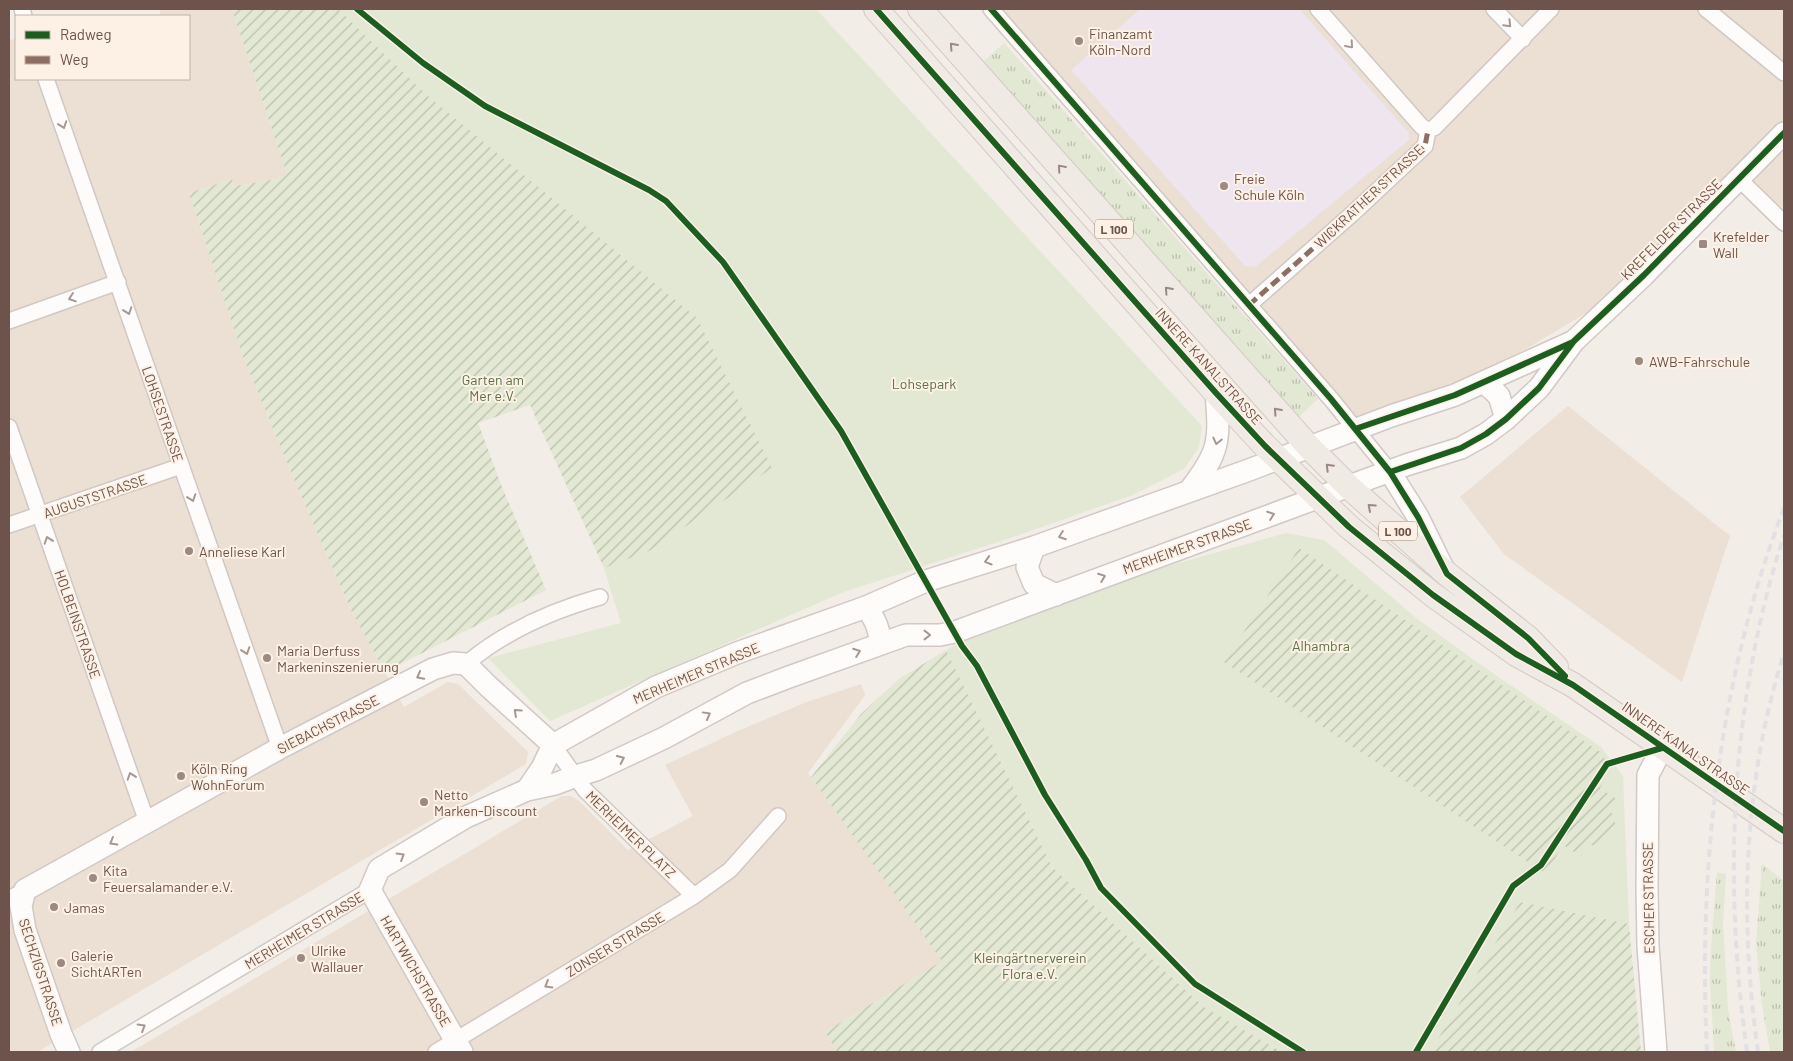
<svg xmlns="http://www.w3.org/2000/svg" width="1793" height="1061" font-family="Barlow,sans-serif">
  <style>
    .residential { fill: #ecdfd4 }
    .education { fill: #eee5ef }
    .grass { fill: url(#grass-tufts) }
    .park { fill: #e2e8d3 }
    .garden { fill: url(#garden-furrows) }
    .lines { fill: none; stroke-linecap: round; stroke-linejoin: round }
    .street-casing { stroke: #d1c8c4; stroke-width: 18 }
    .secondary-casing { stroke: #d2c8c4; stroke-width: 24 }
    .primary-casing { stroke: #d3c9c5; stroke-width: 26 }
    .street { stroke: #fdfcfb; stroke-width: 15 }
    .secondary { stroke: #fdfcfb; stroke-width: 21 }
    .primary { stroke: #f0eae4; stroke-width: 24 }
    .rail { stroke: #e3e0e3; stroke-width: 4; stroke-dasharray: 8 5; stroke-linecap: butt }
    .quiet { stroke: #8d6e63; stroke-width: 5; stroke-dasharray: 10 5; stroke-linecap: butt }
    .cycleway-casing { stroke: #fdf1e6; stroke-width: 9 }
    .cycleway { stroke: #1b5e20; stroke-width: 6 }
    .oneway { stroke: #a79791 }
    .oneway2 { stroke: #9b8881 }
    .poi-dot { fill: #9c8982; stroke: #fdf1e6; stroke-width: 2 }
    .labels { text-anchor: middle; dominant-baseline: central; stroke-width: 4; stroke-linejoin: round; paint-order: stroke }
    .shield { fill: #fdf1e6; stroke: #98827a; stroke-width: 1 }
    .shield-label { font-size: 12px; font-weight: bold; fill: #6d534b }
    .poi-label { font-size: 14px; fill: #6d534b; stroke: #fdf1e6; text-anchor: start }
    .street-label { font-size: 14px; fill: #6d534b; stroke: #fdf1e6 }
    .park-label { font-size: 14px; fill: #587244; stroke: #fdf1e6 }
  </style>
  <defs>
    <pattern id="grass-tufts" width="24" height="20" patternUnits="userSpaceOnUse" patternTransform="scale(1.25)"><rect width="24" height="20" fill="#e2e8d3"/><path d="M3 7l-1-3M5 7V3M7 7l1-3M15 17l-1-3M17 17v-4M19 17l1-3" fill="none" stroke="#bbbfad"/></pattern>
    <pattern id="garden-furrows" width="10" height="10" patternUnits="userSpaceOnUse" patternTransform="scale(1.25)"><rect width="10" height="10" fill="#e2e8d3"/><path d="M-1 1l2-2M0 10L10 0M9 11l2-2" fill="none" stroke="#bbbfad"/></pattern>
  </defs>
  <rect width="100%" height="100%" fill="#f3ede7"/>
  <!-- residential -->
  <path class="residential" d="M159,9H232L287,175L271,180L234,186L232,179L189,193L244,359L300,493L351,610L404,707L448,682L458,684L528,752L526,764L37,1052H9V41L16,38V79H189V16H161Z
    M999,9H1784V125L1603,303L1472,381L1357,423Z
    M1784,144V210L1750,178Z
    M1568,406L1730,536L1682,682L1504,554L1460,497Z
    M861,684L865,695L808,773L943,961L825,1032L837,1052H131L562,796H570L577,799L628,850L693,816L665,765L740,730L807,702Z"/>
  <!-- education -->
  <path class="education" d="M1140,9H1299L1409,133V140L1255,267L1245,266L1071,70Z"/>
  <!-- grass -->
  <path class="grass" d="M1004,43L1318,399L1299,417L983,62Z
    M1762,864L1784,881V1052H1770L1762,1004L1756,943Z
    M1717,872L1726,874L1723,925L1728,1009L1736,1052H1714L1710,980L1711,947Z"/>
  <!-- park -->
  <path class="park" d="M338,9H816L1202,426L1199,447L1184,469L1133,495L1016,536L841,593L550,721L488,658L621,623L604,568L649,551L772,468L428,96Z
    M1286,533L1324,540L1420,621L1491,672L1601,747L1623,776L1629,924L1520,902L1430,1052H1282L1204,1007L1052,867L946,650L955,645L1161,568Z"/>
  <!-- garden -->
  <path class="garden" d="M232,9H338L428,96L697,318L772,468L649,551L604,568L530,405L478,423L502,487L546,590L385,672L351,610L300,493L244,359L189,193L232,179L234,186L271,180L287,175Z
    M1299,548L1600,752L1611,768L1600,788L1618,800L1611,812C1622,830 1609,848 1588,845L1581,856L1563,845L1546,874L1224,662Z
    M946,650L1052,867L1204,1007L1282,1052H837L825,1032L942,961L811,777L861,714L899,679Z
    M1520,902L1629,924L1641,1052H1430Z"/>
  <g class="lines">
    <defs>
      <path id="street" d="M22,9L24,16
        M991,9L1331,399L1390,472
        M1318,9L1422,127L1428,130
        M1494,9L1523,39
        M1706,9L1784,73
        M46,79L280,748
        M1428,130L1434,128L1551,9
        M1738,178L1784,223
        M1249,305L1352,214L1425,146L1428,130
        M9,321L118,282
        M9,427L147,822
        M9,525L181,466
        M466,664C505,631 551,611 600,597
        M553,745L585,790L694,896
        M9,899L25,890
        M100,1052L370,890
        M436,1052L694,896L730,870L778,816"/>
      <path id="secondary" d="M1484,382L1499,396L1506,419
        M1390,472L1418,517L1444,570
        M1189,491C1220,452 1220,441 1216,393
        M1034,547L1027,567L1034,584L1056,595
        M866,607C875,619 880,629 880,644
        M527,790L542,768L553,745L656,687L737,653L866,607L926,581L1034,547L1249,470L1391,416L1455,395L1572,342
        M69,1052L61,1034L25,930L21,906L25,890L280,748L433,669L453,663L466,664L488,686L553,745
        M462,1052L370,890L379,869L466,817L527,790L555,784L576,776L596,770L664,738L747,693L789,677L906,635H940L955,632L1263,518L1406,465L1461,448L1486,434L1506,419L1539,388L1574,341L1644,275L1784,133
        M1656,1052L1648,946L1647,888L1648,775L1662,748"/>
      <path id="primary" d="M876,9L1216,393L1265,446L1349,527L1433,595L1516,654L1573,685L1784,831
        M920,9L1309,447L1349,487L1447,574L1528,638L1556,667"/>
    </defs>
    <!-- street casing -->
    <use href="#street" class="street-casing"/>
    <!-- secondary casing -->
    <use href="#secondary" class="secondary-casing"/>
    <!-- primary casing -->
    <use href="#primary" class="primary-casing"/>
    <!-- street -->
    <use href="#street" class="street"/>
    <!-- secondary -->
    <use href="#secondary" class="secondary"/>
    <!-- primary -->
    <use href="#primary" class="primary"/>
    <!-- rail -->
    <path class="rail" d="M1707,1052C1698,869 1718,680 1784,508
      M1747,1052C1723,880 1730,702 1784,535
      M1758,1052C1739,919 1743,783 1784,653"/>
    <!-- quiet -->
    <path class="quiet" d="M1249,305L1352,214L1425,146L1428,130"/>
    <defs>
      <path id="cycleway" d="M357,9L423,63L485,106L649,190L666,201L723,262L841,431L962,646L977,666L1045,795L1086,860L1101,888L1195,984L1303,1052
        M876,9L1216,393L1265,446L1349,527L1433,595L1516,654L1573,685L1784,831
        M991,9L1331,399L1390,472L1418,517L1447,574L1528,638L1565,676
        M1355,429L1455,395L1573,342
        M1390,472L1461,448L1486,434L1506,419L1539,388L1574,341L1644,275L1784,133
        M1416,1052L1513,886L1541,865L1607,764L1662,748"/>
    </defs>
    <!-- cycleway casing -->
    <use href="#cycleway" class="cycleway-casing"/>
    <!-- cycleway -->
    <use href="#cycleway" class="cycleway"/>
  </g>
  <!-- one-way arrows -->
  <defs><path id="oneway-chevron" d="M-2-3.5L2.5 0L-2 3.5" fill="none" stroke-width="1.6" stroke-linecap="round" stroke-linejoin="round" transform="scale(1.25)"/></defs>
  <g class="oneway">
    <use href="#oneway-chevron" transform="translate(1508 24) rotate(46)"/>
    <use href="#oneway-chevron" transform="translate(1350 45) rotate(49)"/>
    <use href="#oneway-chevron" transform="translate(63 125) rotate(71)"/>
    <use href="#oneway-chevron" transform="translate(72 298) rotate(161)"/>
    <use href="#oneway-chevron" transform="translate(128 311) rotate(71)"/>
    <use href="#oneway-chevron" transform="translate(1217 441) rotate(103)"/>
    <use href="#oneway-chevron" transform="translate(192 498) rotate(71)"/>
    <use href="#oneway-chevron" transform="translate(1271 515) rotate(-20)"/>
    <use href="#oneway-chevron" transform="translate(1062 536) rotate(160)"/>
    <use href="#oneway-chevron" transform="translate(48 540) rotate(-109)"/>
    <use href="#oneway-chevron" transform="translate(988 561) rotate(163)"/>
    <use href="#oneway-chevron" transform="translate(1102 577) rotate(-21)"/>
    <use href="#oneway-chevron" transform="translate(927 635)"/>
    <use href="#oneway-chevron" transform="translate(246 651) rotate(71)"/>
    <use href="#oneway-chevron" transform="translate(857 652) rotate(-20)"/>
    <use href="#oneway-chevron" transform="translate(420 676) rotate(152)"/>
    <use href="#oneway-chevron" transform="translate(517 712) rotate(-138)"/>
    <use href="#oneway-chevron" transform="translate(707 715) rotate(-29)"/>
    <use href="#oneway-chevron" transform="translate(621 759) rotate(-25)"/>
    <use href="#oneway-chevron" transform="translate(131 776) rotate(-109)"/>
    <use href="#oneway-chevron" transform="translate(113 842) rotate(150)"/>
    <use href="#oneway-chevron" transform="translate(401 856) rotate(-31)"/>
    <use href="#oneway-chevron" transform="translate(548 985) rotate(149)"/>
    <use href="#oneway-chevron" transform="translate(142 1027) rotate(-31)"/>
  </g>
  <g class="oneway2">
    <use href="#oneway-chevron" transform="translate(953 46) rotate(-132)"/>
    <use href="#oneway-chevron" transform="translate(1061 168) rotate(-131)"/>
    <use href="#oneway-chevron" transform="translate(1168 290) rotate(-132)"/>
    <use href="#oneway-chevron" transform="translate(1277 411) rotate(-132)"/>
    <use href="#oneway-chevron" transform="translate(1329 467) rotate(-135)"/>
    <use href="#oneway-chevron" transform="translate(1371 507) rotate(-138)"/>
  </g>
  <!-- markers -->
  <g class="poi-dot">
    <circle cx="1079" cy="41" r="5"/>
    <circle cx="1224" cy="186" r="5"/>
    <rect x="1698" y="239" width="10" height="10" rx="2.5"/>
    <circle cx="1639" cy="361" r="5"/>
    <circle cx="189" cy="551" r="5"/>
    <circle cx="267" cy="658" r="5"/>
    <circle cx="181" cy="776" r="5"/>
    <circle cx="424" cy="802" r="5"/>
    <circle cx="93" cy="878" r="5"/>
    <circle cx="54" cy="907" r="5"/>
    <circle cx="301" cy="958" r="5"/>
    <circle cx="61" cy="963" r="5"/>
  </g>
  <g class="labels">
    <!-- shield labels -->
    <g class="shield">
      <rect x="1095" y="219.5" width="38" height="19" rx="4"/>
      <rect x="1379" y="521.5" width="38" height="19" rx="4"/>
    </g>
    <g class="shield-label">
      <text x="1114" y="229">L 100</text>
      <text x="1398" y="531">L 100</text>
    </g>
    <!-- poi labels -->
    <g class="poi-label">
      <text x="1089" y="33">Finanzamt<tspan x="1089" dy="16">Köln-Nord</tspan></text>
      <text x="1234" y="178">Freie<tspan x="1234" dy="16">Schule Köln</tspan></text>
      <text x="1713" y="236">Krefelder<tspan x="1713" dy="16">Wall</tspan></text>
      <text x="1649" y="361">AWB-Fahrschule</text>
      <text x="199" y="551">Anneliese Karl</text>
      <text x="277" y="650">Maria Derfuss<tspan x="277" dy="16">Markeninszenierung</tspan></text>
      <text x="191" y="768">Köln Ring<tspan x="191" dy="16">WohnForum</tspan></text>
      <text x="434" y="794">Netto<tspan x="434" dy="16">Marken-Discount</tspan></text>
      <text x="103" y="870">Kita<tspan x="103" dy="16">Feuersalamander e.V.</tspan></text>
      <text x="64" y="907">Jamas</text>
      <text x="311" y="950">Ulrike<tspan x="311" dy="16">Wallauer</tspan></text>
      <text x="71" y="955">Galerie<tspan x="71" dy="16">SichtARTen</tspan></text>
    </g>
    <!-- street labels -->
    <g class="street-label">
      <text transform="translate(1369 196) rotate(-43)">WICKRATHER STRASSE</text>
      <text transform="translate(1671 229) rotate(-45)">KREFELDER STRASSE</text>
      <text transform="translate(1209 366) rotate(48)">INNERE KANALSTRASSE</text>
      <text transform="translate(163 414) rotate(71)">LOHSESTRASSE</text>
      <text transform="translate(95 496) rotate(-19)">AUGUSTSTRASSE</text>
      <text transform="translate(1187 546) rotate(-20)">MERHEIMER STRASSE</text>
      <text transform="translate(78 624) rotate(71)">HOLBEINSTRASSE</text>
      <text transform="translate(696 673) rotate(-23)">MERHEIMER STRASSE</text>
      <text transform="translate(328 724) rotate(-27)">SIEBACHSTRASSE</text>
      <text transform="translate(1686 748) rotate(35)">INNERE KANALSTRASSE</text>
      <text transform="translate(631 834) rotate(44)">MERHEIMER PLATZ</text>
      <text transform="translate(1648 898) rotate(-91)">ESCHER STRASSE</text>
      <text transform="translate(304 930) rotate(-31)">MERHEIMER STRASSE</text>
      <text transform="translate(615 944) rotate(-31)">ZONSER STRASSE</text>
      <text transform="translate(416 971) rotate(60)">HARTWICHSTRASSE</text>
      <text transform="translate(41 972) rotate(72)">SECHZIGSTRASSE</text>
    </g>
    <!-- park labels -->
    <g class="park-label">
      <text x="493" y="379">Garten am<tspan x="493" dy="16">Mer e.V.</tspan></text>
      <text x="924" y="383">Lohsepark</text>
      <text x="1321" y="645">Alhambra</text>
      <text x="1030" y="957">Kleingärtnerverein<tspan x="1030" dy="16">Flora e.V.</tspan></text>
    </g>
  </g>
  <!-- border -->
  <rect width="1793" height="1061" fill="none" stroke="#6d534b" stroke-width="20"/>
  <!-- legend -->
  <rect x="15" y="15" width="175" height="65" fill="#fdf1e6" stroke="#c3b2a8"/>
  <rect x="25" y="31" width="25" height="8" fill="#1b5e20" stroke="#c3b2a8"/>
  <text x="60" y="40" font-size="15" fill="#6d534b">Radweg</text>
  <rect x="25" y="56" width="25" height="8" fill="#8d6e63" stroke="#c3b2a8"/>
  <text x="60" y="65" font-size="15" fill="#6d534b">Weg</text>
</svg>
